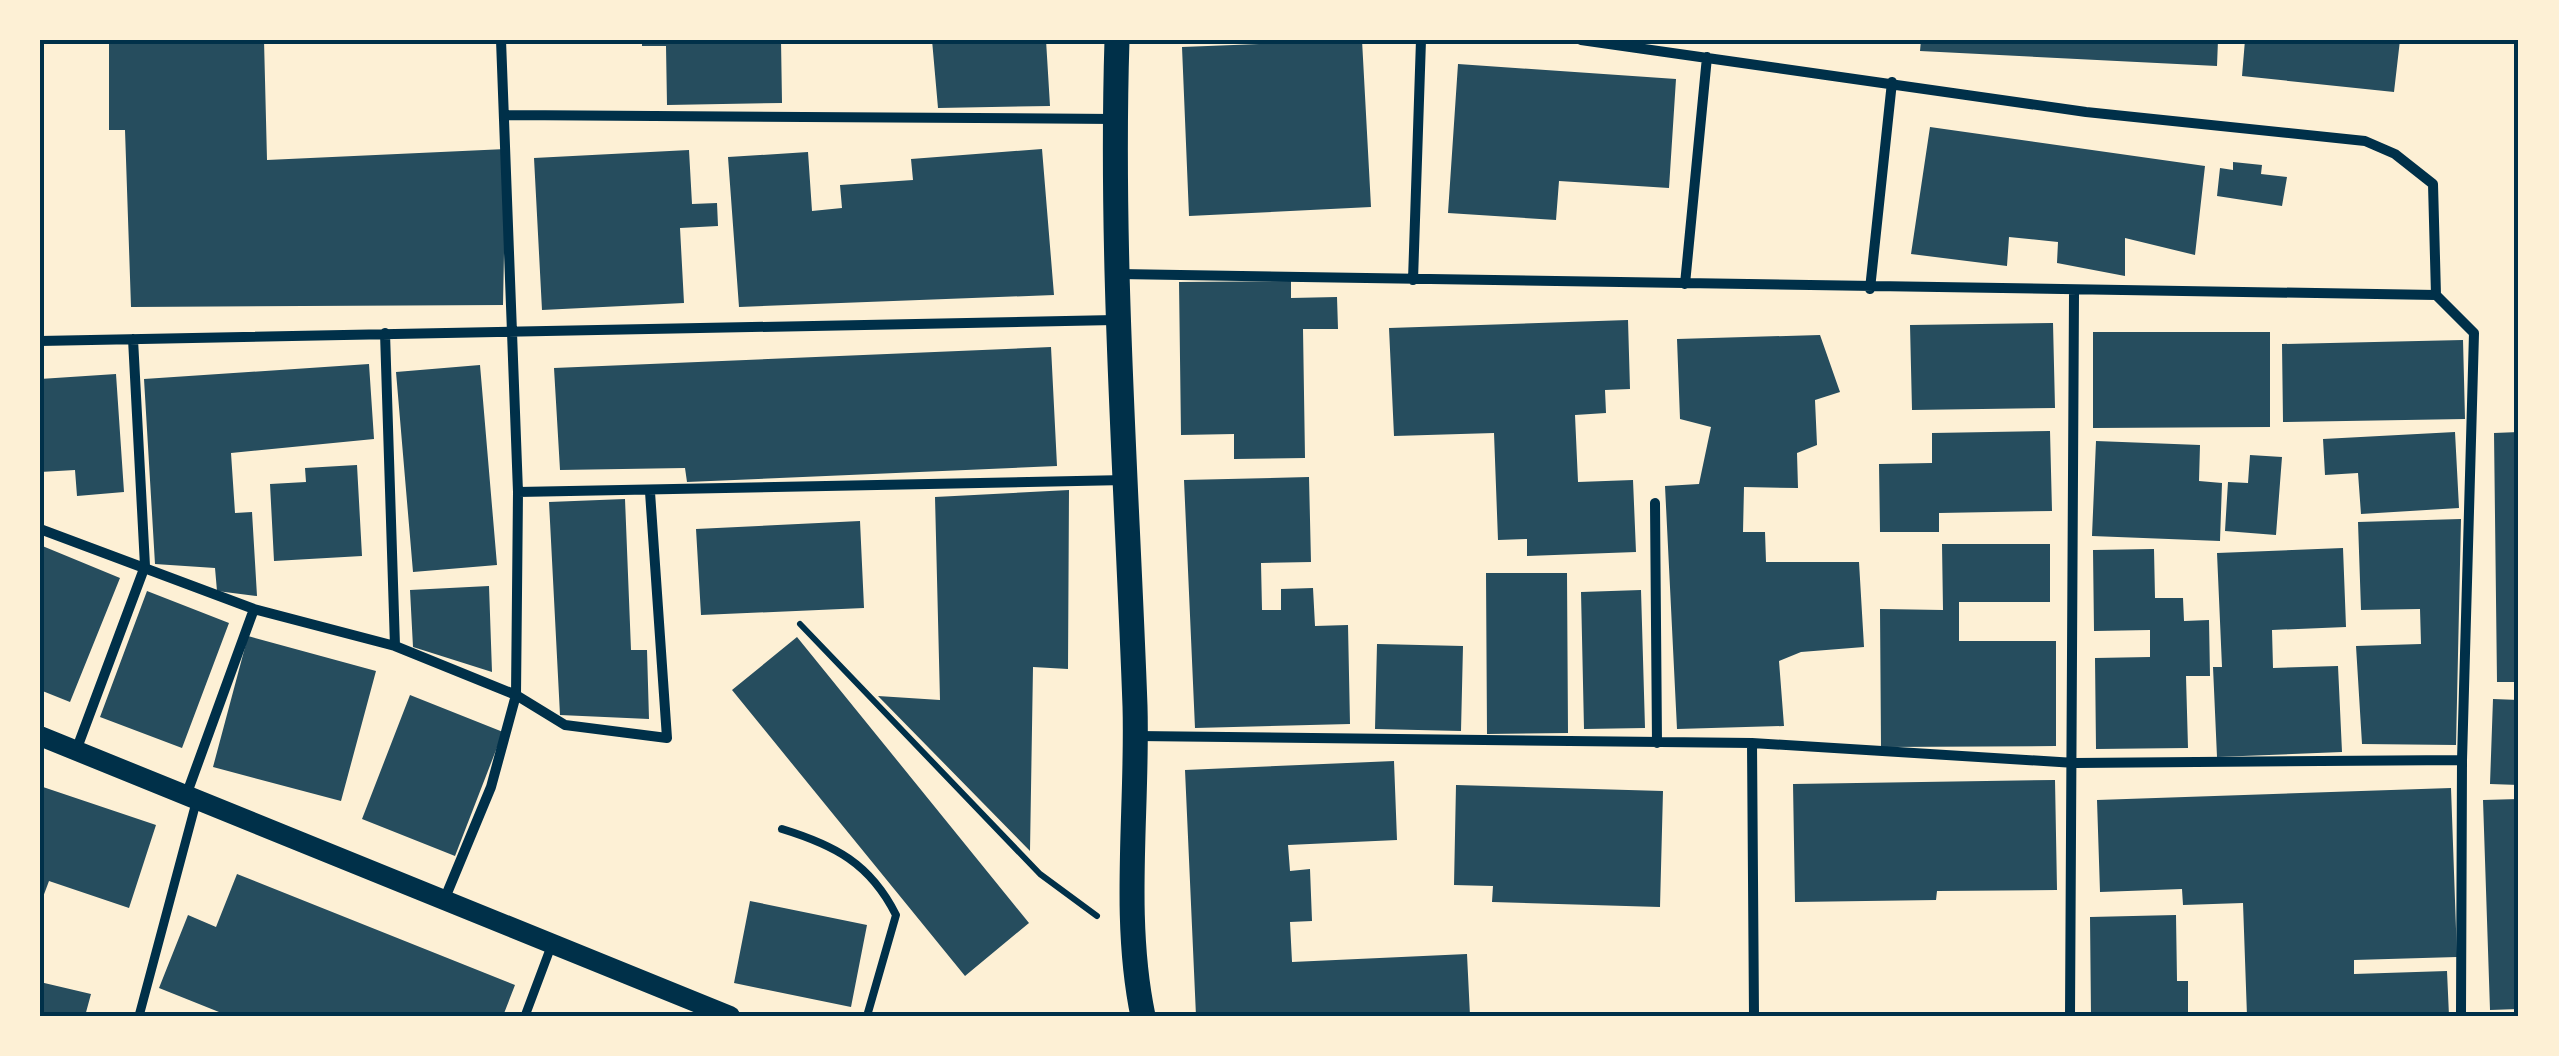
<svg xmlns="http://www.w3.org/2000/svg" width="2559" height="1056" font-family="Mulish,sans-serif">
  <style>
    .building { fill: #264d5e }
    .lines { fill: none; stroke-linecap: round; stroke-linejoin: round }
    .path { stroke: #003049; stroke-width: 6 }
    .service { stroke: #003049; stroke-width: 8 }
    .pedestrian { stroke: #003049; stroke-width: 9 }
    .minor { stroke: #003049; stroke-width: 10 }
    .secondary { stroke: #003049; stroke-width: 20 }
    .primary { stroke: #003049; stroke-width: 25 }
    .neatline { fill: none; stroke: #003049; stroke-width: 4 }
  </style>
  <rect width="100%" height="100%" fill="#fdf0d5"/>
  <!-- building -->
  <path class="building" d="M109,40H264L267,160L506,149L503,305L131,307L125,130H109Z
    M642,40H781L782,103L667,105L666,46H642Z
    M932,40H1046L1050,106L938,108Z
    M1362,40L1371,207L1189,216L1182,47Z
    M1921,40H2218L2217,66L1920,51Z
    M2245,40H2400L2394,92L2242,76Z
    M1458,64L1676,79L1669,188L1559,181L1556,220L1448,213Z
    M1930,127L2205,166L2195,255L2125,238V276L2057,263L2058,242L2009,237L2007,266L1911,254Z
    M1042,149L1054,295L739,307L728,157L808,152L812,211L842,208L840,185L913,180L911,159Z
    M689,150L692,204L717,203L718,226L680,228L684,303L542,310L534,158Z
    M2233,162L2262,165L2261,174L2287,177L2282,206L2217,196L2220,168L2233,170Z
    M1291,281V298L1337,297L1338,329H1303L1305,458L1234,459V434L1181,435L1179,282Z
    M1628,320L1630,389L1605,390L1606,413L1575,415L1578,482L1633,480L1636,552L1527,556V539L1498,540L1494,433L1394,436L1389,328Z
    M2053,323L2055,408L1912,410L1910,325Z
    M2093,332H2270V427L2093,428Z
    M1820,335L1840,392L1815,400L1817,445L1797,453L1798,488L1744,487L1743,532H1765L1766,562H1859L1864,647L1801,652L1779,661L1784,726L1677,729L1665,486L1699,484L1711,427L1680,419L1677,339Z
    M2463,340L2465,419L2283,422L2282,344Z
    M1051,347L1057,466L687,482L685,468L560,470L554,368Z
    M369,364L374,439L231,453L235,513L252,512L257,596L217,591L215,568L155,564L144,379Z
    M480,365L497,565L413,572L396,372Z
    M116,374L124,492L77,496L75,470L40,472V379Z
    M2050,431L2052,511L1939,513V532H1880L1879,464L1932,463V433Z
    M2455,432L2459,508L2361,514L2358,473L2325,475L2323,439Z
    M2519,432V682H2497L2494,433Z
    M2096,441L2200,445L2199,481L2222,483L2220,541L2092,536Z
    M2250,455L2282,457L2276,535L2225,531L2228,482L2248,483Z
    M357,465L362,556L274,561L270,484L306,482L305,468Z
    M1309,477L1311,562L1261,563L1262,610H1281V589L1313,588L1315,626L1348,625L1350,724L1195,728L1184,480Z
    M1069,490L1068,669L1033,667L1030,851L878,696L940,700L935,497Z
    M625,499L631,650H647L649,719L560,715L549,502Z
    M2461,519L2456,745L2362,744L2356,646L2421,644L2420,609L2361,610L2358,522Z
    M860,521L864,608L701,615L696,529Z
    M1942,544H2050V602H1959V641H2056V746L1881,747L1880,609L1943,610Z
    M40,545L120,578L70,702L40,690Z
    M2343,548L2346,627L2272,630L2273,668L2338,666L2342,752L2217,757L2213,667H2222L2217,553Z
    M2154,549L2155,598H2183L2184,621L2209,620L2210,676H2186L2188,748L2096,749L2095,658L2150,657V630L2094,631L2093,550Z
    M1486,573H1567L1568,733L1487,734Z
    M489,586L492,672L413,647L410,590Z
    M1641,590L1645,728L1584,729L1581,592Z
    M147,591L229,623L182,748L100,717Z
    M248,636L376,671L341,801L213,767Z
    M797,637L1029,923L965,976L732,690Z
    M1377,644L1463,646L1461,731L1375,729Z
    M410,695L503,732L455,856L362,819Z
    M2493,699L2519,700V785L2490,784Z
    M1394,761L1397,840L1288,845L1290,871L1310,869L1312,921L1290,922L1292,962L1467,954L1470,1016H1196L1185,770Z
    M2055,780L2057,890L1937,891L1936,900L1795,902L1793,784Z
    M1456,785L1663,791L1660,907L1492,902L1493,886L1454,885Z
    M40,786L156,825L129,908L49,881L40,905Z
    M2451,788L2457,957L2354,960V974L2447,971L2449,1016H2247L2243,903L2183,905L2182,889L2100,892L2097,800Z
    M2519,799V1009L2490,1010L2483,800Z
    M237,874L515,985L503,1016H229L159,988L188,915L216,927Z
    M750,901L867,925L851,1007L734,983Z
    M2176,915L2177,981H2188V1016H2091L2090,917Z
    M40,982L91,994L85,1016H40Z"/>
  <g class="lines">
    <!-- path -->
    <path class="path" d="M800,624L1040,874L1097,916"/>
    <!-- service -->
    <path class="service" d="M782,829C834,845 870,863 896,915L867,1016"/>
    <!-- pedestrian -->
    <path class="pedestrian" d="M139,1016L197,799
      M525,1016L552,944"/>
    <!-- minor -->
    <path class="minor" d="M1581,40L2086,112L2365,141L2395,154L2433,184L2436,295
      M505,115L1114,119
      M1119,274L2436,295
      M1413,280L1421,40
      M1685,284L1707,57
      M1870,289L1892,82
      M2436,295L2474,333L2462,760L2461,1016
      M385,333L395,646
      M40,341L1115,320
      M518,492L1126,480
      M1655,503L1657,743
      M40,529L254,609L395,646L516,695L565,725L667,738L650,492
      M1137,736L1752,743L2075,763L2462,760
      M1752,743L1754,1016
      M77,748L145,566L133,339
      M187,793L254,609
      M445,898L491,787L516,695L518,492L501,40
      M2070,1016L2074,293"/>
    <!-- secondary -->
    <path class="secondary" d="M40,736L730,1016"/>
    <!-- primary -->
    <path class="primary" d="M1117,40C1110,262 1127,485 1135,706C1138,808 1122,916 1143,1016"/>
  </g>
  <!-- border -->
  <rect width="2559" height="1056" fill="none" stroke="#fdf0d5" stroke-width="85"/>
  <rect x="42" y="42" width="2474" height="972" class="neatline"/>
</svg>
